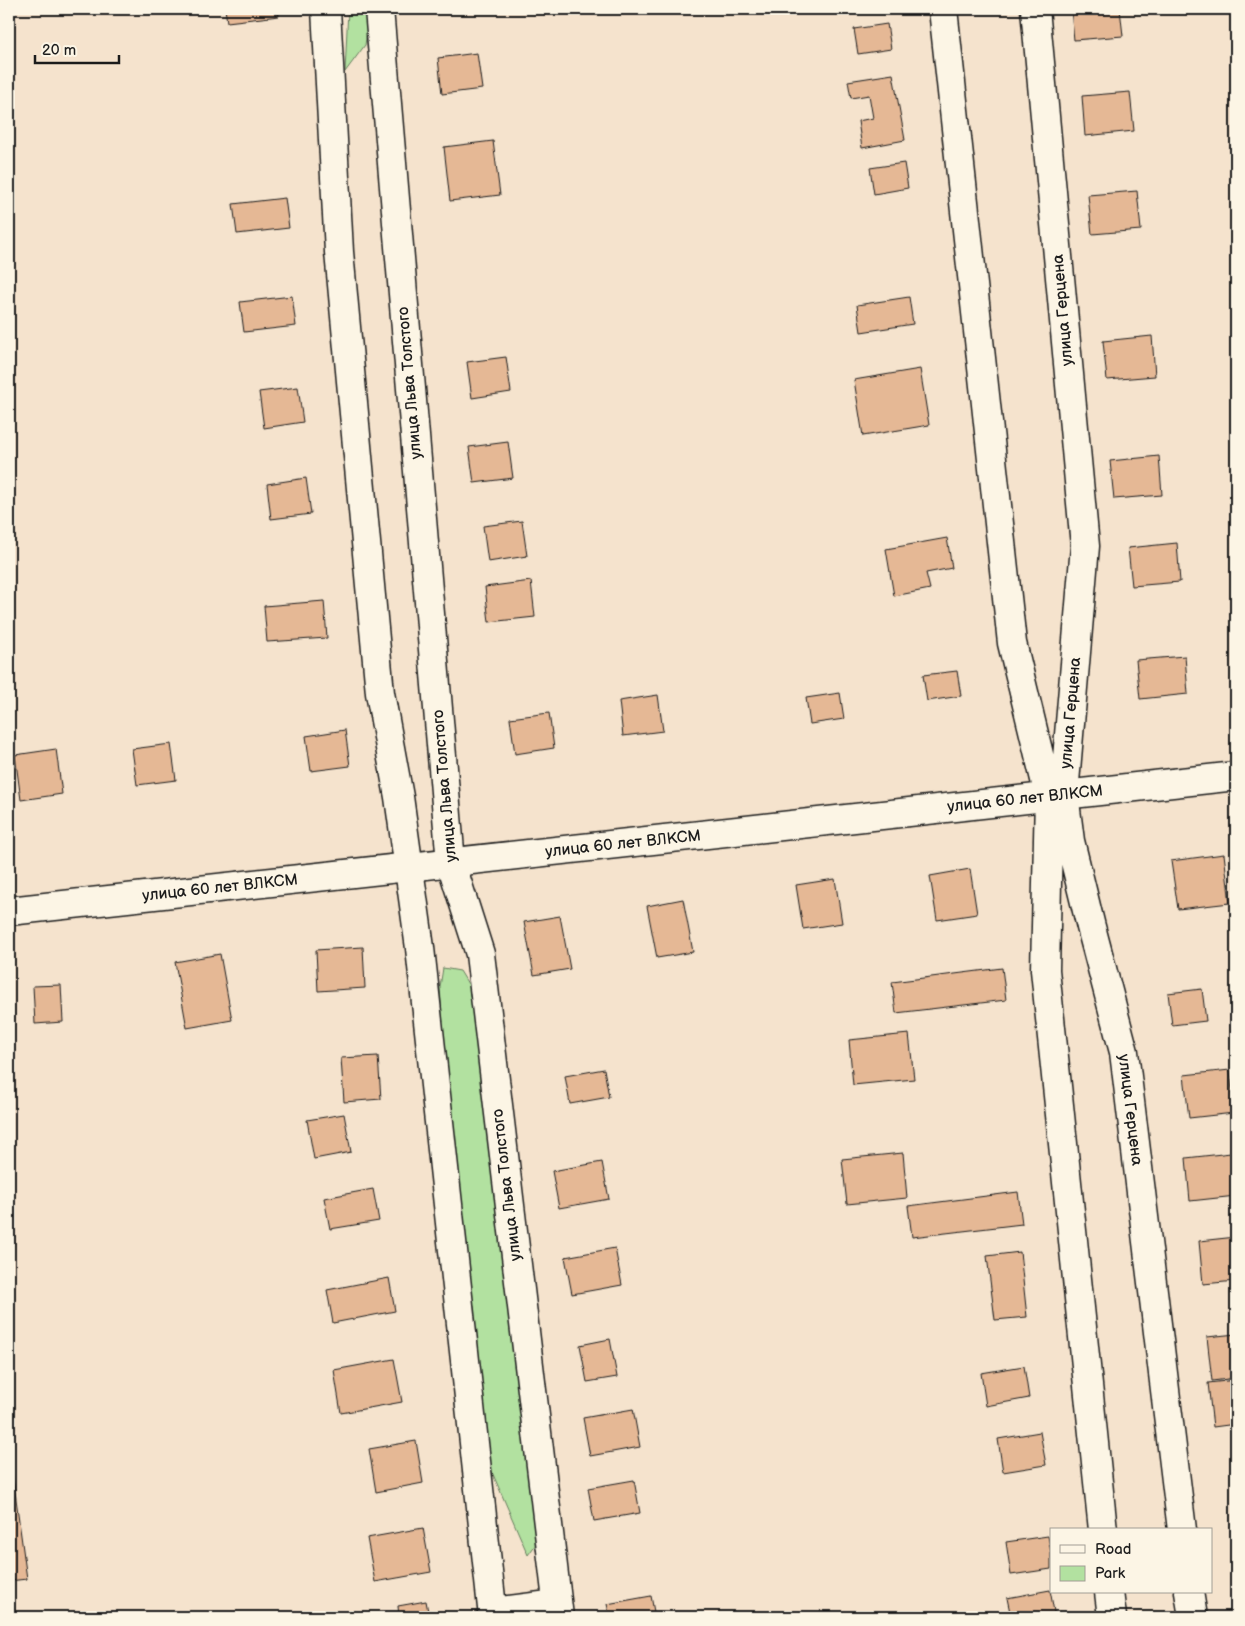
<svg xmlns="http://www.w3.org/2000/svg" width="1245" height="1626" font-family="'Balsamiq Sans',sans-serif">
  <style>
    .green { fill: #b2e1a0; stroke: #677e5e }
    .building { fill: #e5b895; stroke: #1c1c1c }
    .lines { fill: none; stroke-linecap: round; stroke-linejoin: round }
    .minor-casing { stroke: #1c1c1c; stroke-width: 31 }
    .tertiary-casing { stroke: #1c1c1c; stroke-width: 31 }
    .minor { stroke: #fcf5e5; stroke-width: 28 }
    .tertiary { stroke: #fcf5e5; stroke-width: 28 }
    .labels { text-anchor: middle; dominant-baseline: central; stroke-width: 4; stroke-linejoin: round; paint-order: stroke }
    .street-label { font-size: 16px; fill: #1c1c1c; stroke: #fcf5e5 }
  </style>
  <rect width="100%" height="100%" fill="#f5e3cd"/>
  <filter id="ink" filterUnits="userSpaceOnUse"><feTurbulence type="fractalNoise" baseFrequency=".02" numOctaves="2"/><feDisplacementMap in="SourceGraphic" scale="10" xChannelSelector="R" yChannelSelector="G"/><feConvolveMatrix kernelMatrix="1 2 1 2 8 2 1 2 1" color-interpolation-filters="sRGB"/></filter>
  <g filter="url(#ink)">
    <!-- green -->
    <path class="green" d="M348,9H370L365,45L345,72Z
      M443,968L460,971L478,1000L542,1536L528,1555L492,1472L480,1416L449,1118L440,987Z"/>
    <!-- building -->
    <path class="building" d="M225,9H278L279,16L227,22Z
      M1071,9H1120L1123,36L1074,40Z
      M1232,9H1236V48H1235Z
      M887,24L891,49L858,54L854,29Z
      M477,53L482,89L442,94L438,58Z
      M893,74L905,140L862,148L858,121L873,118L869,95L851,98L848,81Z
      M1130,92L1134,131L1085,136L1082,96Z
      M493,141L500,195L450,201L444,147Z
      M904,163L908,188L874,194L870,168Z
      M1137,191L1141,230L1092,234L1088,195Z
      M285,198L289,228L237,234L233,204Z
      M292,296L296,326L244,332L240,302Z
      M909,297L913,324L861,332L857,305Z
      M1152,336L1155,376L1107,380L1103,341Z
      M506,357L511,392L472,398L467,362Z
      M920,369L929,425L863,436L854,380Z
      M298,387L303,422L264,428L259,392Z
      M508,442L513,478L474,483L469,447Z
      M1159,456L1162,495L1114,499L1110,461Z
      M306,478L311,514L271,519L267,484Z
      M522,521L527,556L488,562L483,526Z
      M947,538L952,568L926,573L930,589L894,596L886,549Z
      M1177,543L1180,582L1132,586L1128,548Z
      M531,581L535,617L489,622L485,587Z
      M324,601L327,638L267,642L264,606Z
      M1185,656L1188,694L1140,699L1136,660Z
      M957,671L961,696L927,701L923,675Z
      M840,693L844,719L810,724L806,698Z
      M658,695L663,731L623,736L619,701Z
      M549,713L554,748L515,754L510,718Z
      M345,730L350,766L311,771L306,736Z
      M171,744L176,780L137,785L132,749Z
      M56,749L62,794L21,800L15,755Z
      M1224,854L1230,903L1178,909L1171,861Z
      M970,869L977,914L937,920L930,876Z
      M835,879L842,923L803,929L796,885Z
      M683,899L693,952L657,958L647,906Z
      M560,916L570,969L534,975L524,922Z
      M363,947L365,988L318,991L316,950Z
      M220,954L232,1020L187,1028L175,962Z
      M1002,968L1006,1000L896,1013L892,982Z
      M61,985L63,1022L35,1024L33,986Z
      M1202,989L1206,1021L1172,1025L1168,993Z
      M909,1034L914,1079L853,1085L849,1040Z
      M378,1056L381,1099L344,1102L341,1058Z
      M604,1069L609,1097L570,1104L565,1076Z
      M1230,1070L1234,1113L1189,1118L1184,1075Z
      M344,1114L351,1152L314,1159L307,1120Z
      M903,1153L907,1198L847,1204L842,1159Z
      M1231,1153L1236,1196L1190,1201L1186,1158Z
      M602,1162L609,1199L559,1208L552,1171Z
      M373,1189L379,1221L330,1229L324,1198Z
      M1018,1192L1022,1224L912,1237L908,1206Z
      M1236,1237V1281L1203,1284L1199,1241Z
      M615,1248L622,1285L572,1294L565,1257Z
      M1020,1252L1027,1317L995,1320L987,1256Z
      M389,1278L395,1311L333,1323L327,1290Z
      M1236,1334V1378L1212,1381L1207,1337Z
      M610,1339L617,1377L587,1382L580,1345Z
      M394,1359L402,1402L341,1413L334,1370Z
      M1024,1366L1029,1398L986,1406L981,1373Z
      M1236,1380V1424L1213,1427L1208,1383Z
      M633,1409L640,1447L590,1456L583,1418Z
      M1040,1432L1046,1465L1003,1472L998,1439Z
      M416,1441L423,1483L376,1492L369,1449Z
      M12,1470L27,1579L9,1581V1471Z
      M634,1480L640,1513L594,1521L588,1488Z
      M423,1528L431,1572L375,1582L367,1538Z
      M1048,1536L1051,1553V1569L1011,1575L1006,1542Z
      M1050,1590L1055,1617H1011L1007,1598Z
      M651,1596L655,1617H610L607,1604Z
      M426,1601L429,1617H399L398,1606Z"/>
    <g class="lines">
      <defs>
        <path id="minor" d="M326,9L339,252L380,693L399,797L420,948L493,1617
          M379,9L451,863L480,954L559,1617
          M943,9L1012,643L1049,796L1045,970L1103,1530
          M1035,9L1085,546L1064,794L1070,841L1091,927L1124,1052L1182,1530
          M1109,1592L1112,1617
          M1189,1592L1193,1617
          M492,1612L557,1604"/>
        <path id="tertiary" d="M9,911L1236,776"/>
      </defs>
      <!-- minor casing -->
      <use href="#minor" class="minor-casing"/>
      <!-- tertiary casing -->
      <use href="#tertiary" class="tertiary-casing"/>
      <!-- minor -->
      <use href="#minor" class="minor"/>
      <!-- tertiary -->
      <use href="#tertiary" class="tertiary"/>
    </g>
  </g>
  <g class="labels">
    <!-- street labels -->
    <g class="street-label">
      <text transform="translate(1063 310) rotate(-95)">улица Герцена</text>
      <text transform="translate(410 383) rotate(-95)">улица Льва Толстого</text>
      <text transform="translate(1071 713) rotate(-85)">улица Герцена</text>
      <text transform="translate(445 786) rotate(-95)">улица Льва Толстого</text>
      <text transform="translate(1025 799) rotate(-6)">улица 60 лет ВЛКСМ</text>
      <text transform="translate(623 844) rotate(-6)">улица 60 лет ВЛКСМ</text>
      <text transform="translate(220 888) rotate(-6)">улица 60 лет ВЛКСМ</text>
      <text transform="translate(1130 1110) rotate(83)">улица Герцена</text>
      <text transform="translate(507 1185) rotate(-97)">улица Льва Толстого</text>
    </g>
  </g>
  <!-- margin -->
  <rect width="1245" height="1626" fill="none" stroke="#fcf5e5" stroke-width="30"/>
  <rect x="15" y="15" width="1215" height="1596" fill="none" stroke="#1c1c1c" stroke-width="2" filter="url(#ink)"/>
  <!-- legend -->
  <rect x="1050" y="1528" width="162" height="65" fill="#fcf5e5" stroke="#a29e95"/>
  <rect x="1060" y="1545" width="25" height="8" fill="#fcf5e5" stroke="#a29e95"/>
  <text x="1095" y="1554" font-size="15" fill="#1c1c1c">Road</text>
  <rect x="1060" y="1566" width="25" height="15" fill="#b2e1a0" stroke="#a29e95"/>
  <text x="1095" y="1578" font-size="15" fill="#1c1c1c">Park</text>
  <!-- scale -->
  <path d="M35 55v8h84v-8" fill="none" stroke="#1c1c1c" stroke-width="2.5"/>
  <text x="42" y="55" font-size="15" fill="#1c1c1c" stroke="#fcf5e5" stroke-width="4" paint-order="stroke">20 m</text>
</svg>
